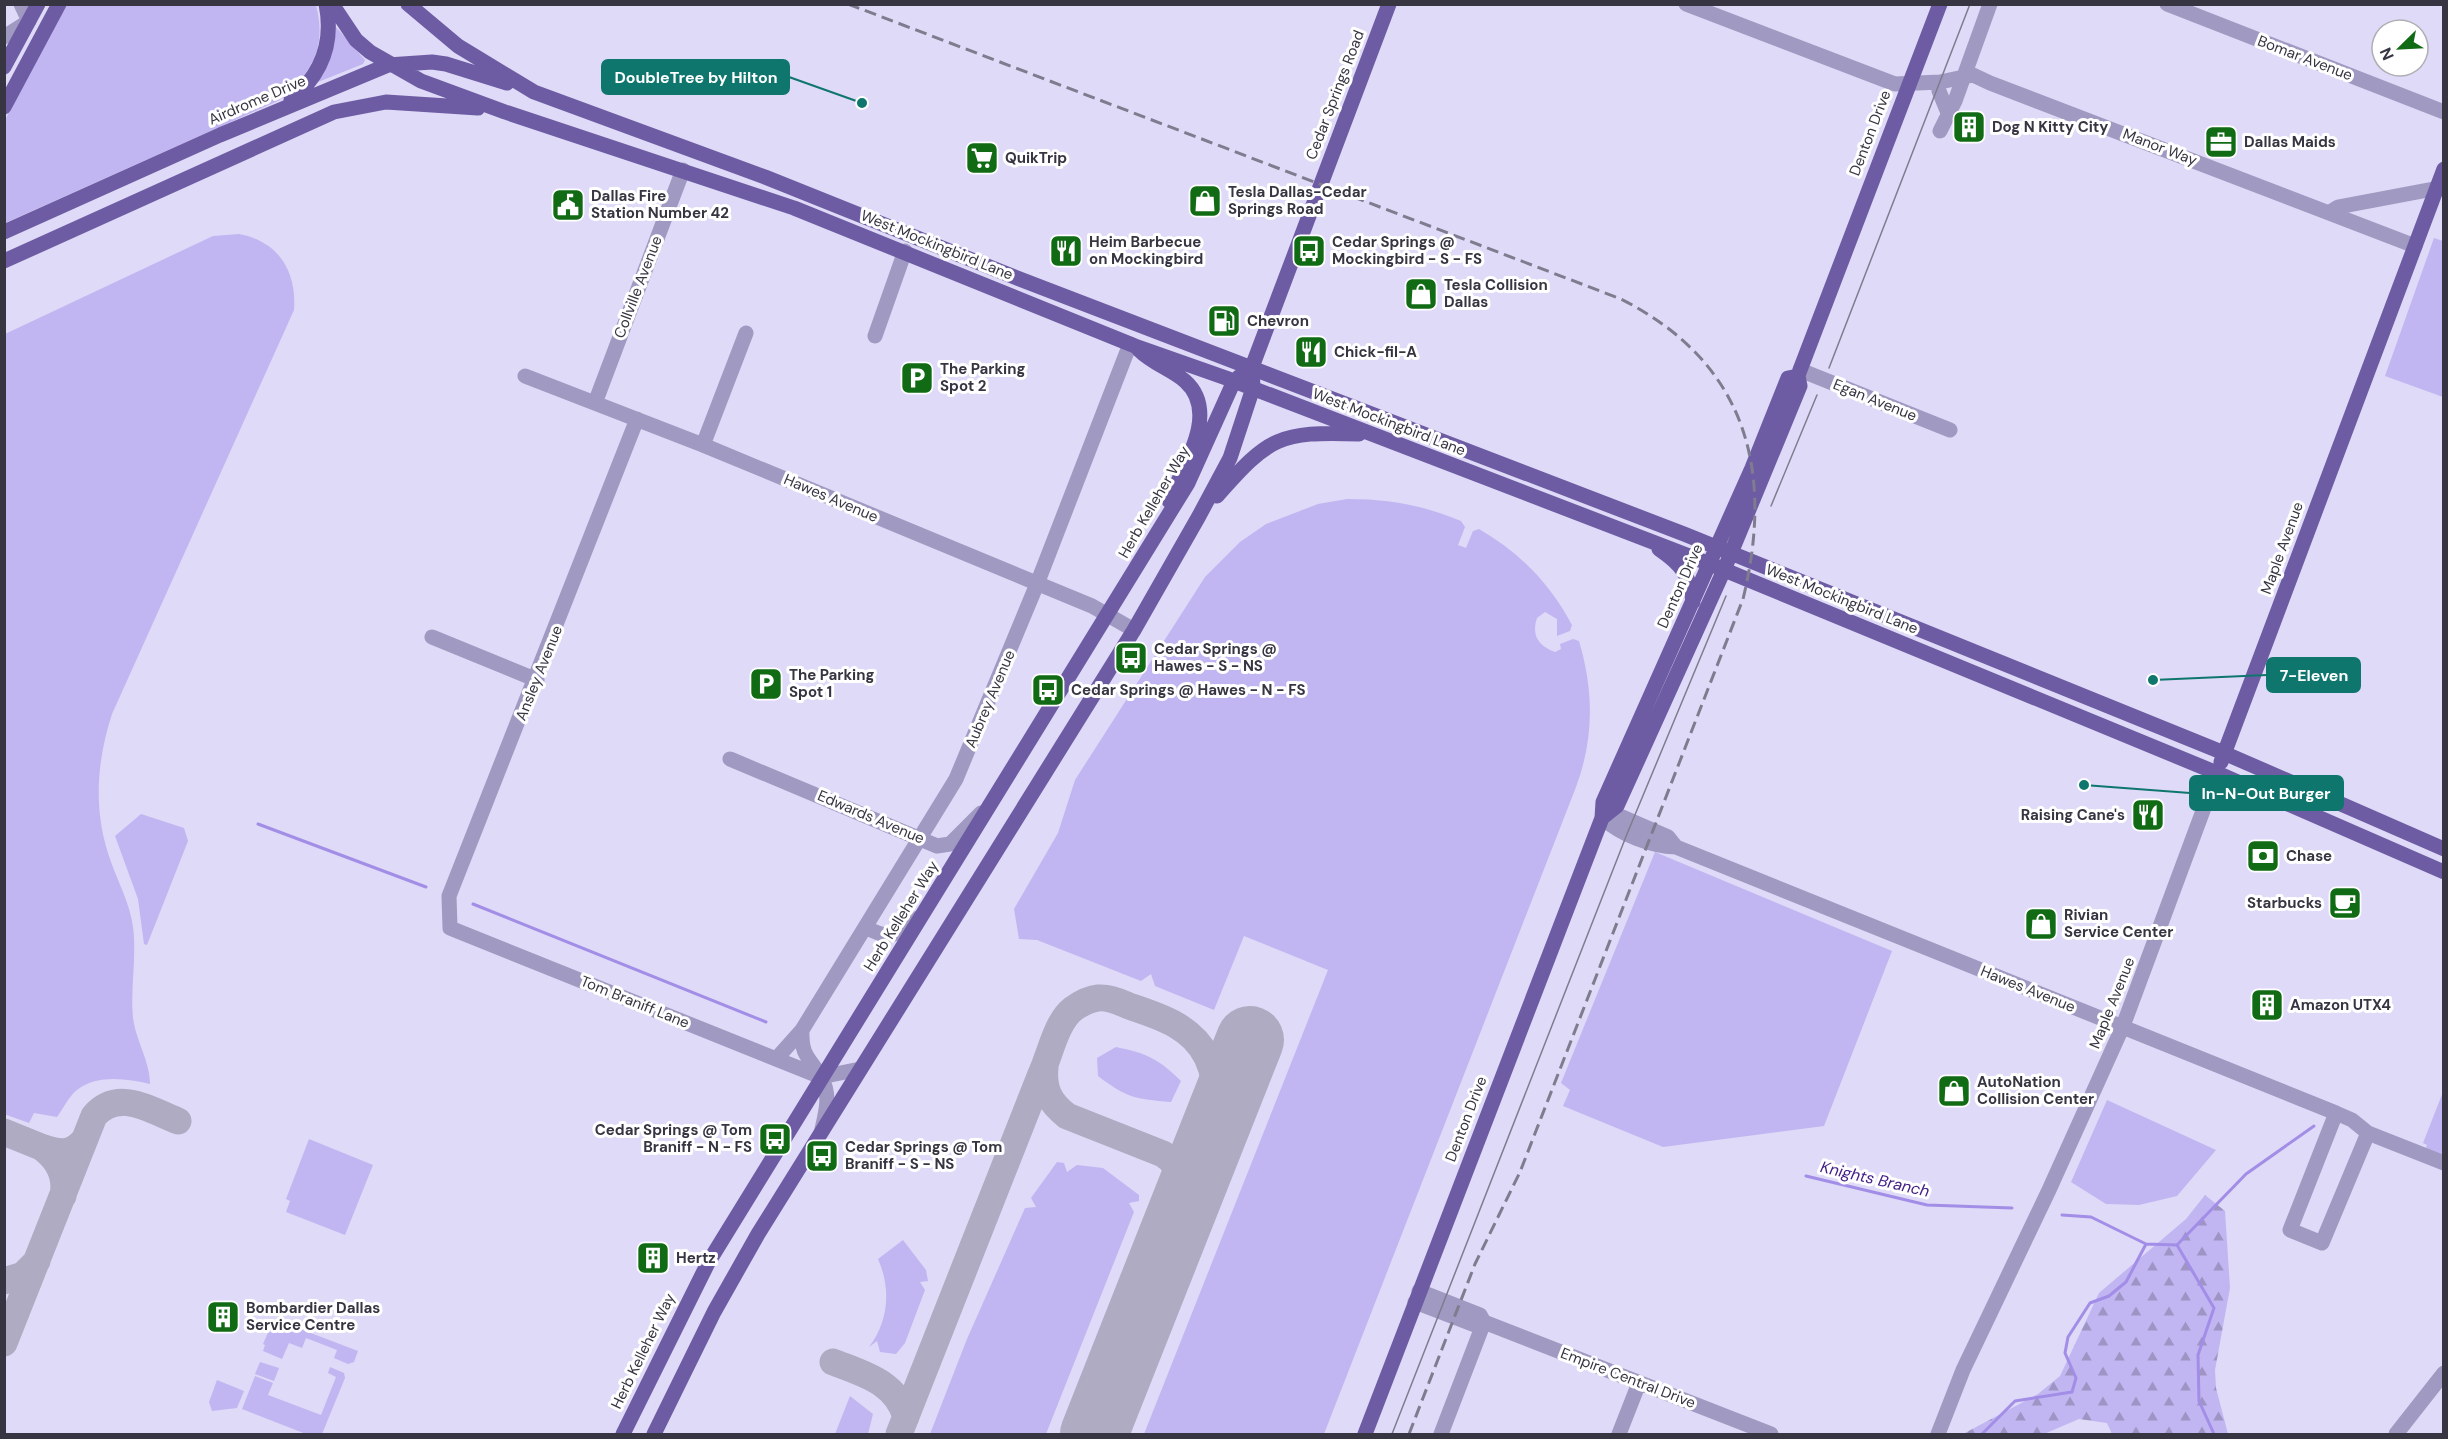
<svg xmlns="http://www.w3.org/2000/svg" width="2448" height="1439" font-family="'DM Sans',sans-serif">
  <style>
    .green { fill: #c1b6f1 }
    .forest { fill: url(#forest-firs) }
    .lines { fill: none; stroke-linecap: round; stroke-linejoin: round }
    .stream { stroke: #a28de7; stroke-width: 3 }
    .taxiway { stroke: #afabc3; stroke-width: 27 }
    .runway { stroke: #afabc3; stroke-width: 68 }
    .minor { stroke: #a099c1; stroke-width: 15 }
    .major { stroke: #6d5ca3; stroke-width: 15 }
    .tram { stroke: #7f7c8f; stroke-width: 1.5 }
    .rail { stroke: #7f7c8f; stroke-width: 3; stroke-dasharray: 12 6; stroke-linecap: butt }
    .labels { text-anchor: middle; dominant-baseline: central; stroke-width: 6; stroke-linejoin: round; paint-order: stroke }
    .street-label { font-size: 15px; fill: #373541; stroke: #fff }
    .poi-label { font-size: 15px; font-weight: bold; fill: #373541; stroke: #fff; text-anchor: start }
    .water-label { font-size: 16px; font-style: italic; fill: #452087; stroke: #fff }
    .leader { fill: none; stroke: #0f766e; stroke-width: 2 }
    .callout-dot { fill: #0f766e; stroke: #fff; stroke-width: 2 }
    .callout { fill: #0f766e; stroke: #0f766e; stroke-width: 2 }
    .callout-label { font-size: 16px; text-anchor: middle; font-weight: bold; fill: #fff }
  </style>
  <defs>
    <pattern id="forest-firs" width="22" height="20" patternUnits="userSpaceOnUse" patternTransform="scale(1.5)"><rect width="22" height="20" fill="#c1b6f1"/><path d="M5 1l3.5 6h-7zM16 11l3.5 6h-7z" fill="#9e95c5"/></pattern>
  </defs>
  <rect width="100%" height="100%" fill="#dfdaf7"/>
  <!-- green -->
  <path class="green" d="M65,5H316C327,48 312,72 280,100L5,223V120Z
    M336,27L365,60L363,64L318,82Z
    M239,234C278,241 297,271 294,310L112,714C96,763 93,813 111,862C119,884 130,904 133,927C137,957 130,988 133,1018C136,1041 150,1061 150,1084C127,1079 98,1074 77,1090C69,1096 63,1109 57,1117L34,1113L29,1123L4,1114L5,334L213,236Z
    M2434,238L2443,241V397L2385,376Z
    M1347,499C1388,499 1423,505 1461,521L1465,527L1458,545L1466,548L1473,531L1479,529C1520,553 1550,583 1572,625L1570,631L1557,636V619L1545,612L1537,618C1531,636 1539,646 1555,652L1561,649L1560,644L1573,639L1579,641C1594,691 1594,739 1576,787L1324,1434H1144L1328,970L1244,936L1214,1010L1155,986L1151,974L1141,981L1037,940L1019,939L1014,909L1058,833L1075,780L1205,577L1240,542L1266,524L1318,504Z
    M141,814L184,828L188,841L147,945L144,944L138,899L115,836Z
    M1655,852L1892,951L1824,1126L1663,1147L1563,1106L1570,1090L1561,1083Z
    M1116,1047C1146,1053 1159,1059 1181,1081L1171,1102C1135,1099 1127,1098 1098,1076L1097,1058Z
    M2443,1092V1159L2426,1148L2427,1145L2423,1143Z
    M2107,1100L2216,1150L2177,1196L2139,1205L2106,1204L2071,1182Z
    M309,1139L373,1165L345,1235L286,1212L290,1201L286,1199Z
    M1057,1162L1064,1163L1067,1172L1077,1165L1103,1168L1139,1195V1201L1129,1203L1134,1212L1046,1434H930L967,1339L1025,1208L1036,1207L1031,1198Z
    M903,1240L926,1270L928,1281L920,1282L925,1290L905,1343L896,1354L880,1352L877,1341L869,1347C889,1321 891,1288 878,1259Z
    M274,1319L358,1351L354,1362L348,1364L334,1358L337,1350L306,1338L302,1348L289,1343L282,1359L263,1351L265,1345L263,1344Z
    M260,1362L279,1368L274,1381L255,1374Z
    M330,1367L344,1373L345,1378L322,1434H306L242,1409L255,1376L273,1383L268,1395L321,1415L336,1377L328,1373Z
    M217,1380L244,1391L237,1408L212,1411L209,1402Z
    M850,1396L873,1414L868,1434H835Z"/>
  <!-- forest -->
  <path class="forest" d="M2205,1195L2225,1211L2230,1288L2215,1370L2216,1388L2228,1434H2112L2107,1423L2079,1419L2044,1434H1963L2038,1394L2060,1376L2099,1293L2186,1219Z"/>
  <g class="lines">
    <!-- stream -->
    <path class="stream" d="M258,824L426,887
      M473,904L766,1022
      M1806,1176L1927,1205L2012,1208
      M2062,1215L2091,1217L2146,1244L2177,1245L2246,1174L2314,1126
      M2177,1245L2214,1308L2198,1355L2199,1401L2214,1434
      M1982,1434L2015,1401L2072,1392L2076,1378L2065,1353L2068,1337L2090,1303L2109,1296L2126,1282L2146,1244"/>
    <!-- taxiway -->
    <path class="taxiway" d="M1045,1067C1043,1089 1049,1102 1067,1116L1163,1154C1186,1169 1186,1191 1181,1215
      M4,1132L41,1147
      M63,1196C67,1175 58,1159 41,1147C58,1153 71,1156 84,1140
      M4,1281L23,1275L37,1261
      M4,1343L94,1116C118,1088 150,1110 178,1121
      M833,1362C864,1374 896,1382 906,1417
      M899,1434L1041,1074C1050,1055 1056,1022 1073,1009C1080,1004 1089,999 1098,998C1109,997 1119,1002 1129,1006C1159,1016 1192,1026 1207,1057C1217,1079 1219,1100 1217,1124"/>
    <!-- runway -->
    <path class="runway" d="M1094,1434L1250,1040"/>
    <!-- minor -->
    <path class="minor" d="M1686,4L1895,84L1940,82L1973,75L1990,83L2415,246
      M2167,4L2444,112
      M4,37L29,21L21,4
      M1939,91L1948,113
      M1940,131L1955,101L1990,4
      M2330,212L2338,207L2444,187
      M875,336L905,251
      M1800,370L1950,430
      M525,376L703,445L1092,606L1134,630
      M595,403L683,170
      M637,419L449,896L450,928L821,1077L860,1069
      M703,445L746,333
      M432,637L537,680
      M730,759L937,846L950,844L981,813
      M1602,818C1622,835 1650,846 1676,847L2336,1113L2352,1120L2368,1133L2444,1163
      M1602,818L1622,817L1668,837L1676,847
      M866,927C888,941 901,935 918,918
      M802,1030C801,1056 809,1057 821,1077C831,1094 826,1112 822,1129
      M777,1058L802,1030L956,779L1037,584L1130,344
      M2336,1113L2290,1230L2322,1243L2368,1133
      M1419,1291L1480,1315L1484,1322L1771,1434
      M1415,1302L1475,1325L1484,1322
      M1441,1434L1484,1322
      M1619,1434L1639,1383
      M1938,1434L1963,1370L2049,1190L2123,1026L2217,773
      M2396,1434L2444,1373"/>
    <!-- major -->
    <path class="major" d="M332,4L356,40L370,52L421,81L505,112L794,208L1135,346L1226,378L1710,564L2217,773L2444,872
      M408,4L458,46L534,92L765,177L1017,278L1684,534L2224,753L2444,849
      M4,67L38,4
      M291,100C321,75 334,43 326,4
      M4,107L59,4
      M4,232L220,135L388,65L432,62L446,64L507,83
      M4,261L334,112L386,102L478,108
      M1139,350C1153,364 1171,369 1185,381C1221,413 1182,468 1169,501
      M1217,496C1269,437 1279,431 1359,434
      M1659,549C1681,564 1690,575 1693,602
      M2221,762L2444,169
      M1602,818L1617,806L1724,570L1800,386L1798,376L1800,370L1940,4
      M623,1434L708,1263L1188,483L1234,381L1240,376
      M654,1434L714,1312L758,1234L1134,630L1199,516L1230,458L1253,388L1252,367L1389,4
      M1365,1434L1602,818L1603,802L1752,468L1788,378L1798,376"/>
    <!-- tram -->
    <path class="tram" d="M1829,368L1970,4
      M1771,506L1817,395
      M1392,1434L1627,834L1726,596"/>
    <!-- rail -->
    <path class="rail" d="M848,4L1621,299C1745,362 1775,468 1743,599L1520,1172L1475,1264L1409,1434"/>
  </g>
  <!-- icons -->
  <defs>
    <symbol id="building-square" viewBox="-11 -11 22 22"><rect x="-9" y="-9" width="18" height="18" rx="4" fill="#116b14" stroke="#fff"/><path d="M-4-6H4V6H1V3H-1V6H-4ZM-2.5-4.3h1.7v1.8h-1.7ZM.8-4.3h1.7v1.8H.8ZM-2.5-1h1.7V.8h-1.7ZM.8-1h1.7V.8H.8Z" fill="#fff"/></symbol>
    <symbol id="office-square" viewBox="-11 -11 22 22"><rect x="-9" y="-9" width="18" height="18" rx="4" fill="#116b14" stroke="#fff"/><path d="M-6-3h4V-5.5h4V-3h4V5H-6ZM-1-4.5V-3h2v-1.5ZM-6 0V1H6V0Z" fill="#fff"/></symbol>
    <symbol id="supermarket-square" viewBox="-11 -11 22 22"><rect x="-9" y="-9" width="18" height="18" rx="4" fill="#116b14" stroke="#fff"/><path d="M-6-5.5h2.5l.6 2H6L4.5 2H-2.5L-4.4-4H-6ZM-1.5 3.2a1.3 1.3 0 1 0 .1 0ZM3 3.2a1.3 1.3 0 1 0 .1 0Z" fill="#fff"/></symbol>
    <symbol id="shop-square" viewBox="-11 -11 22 22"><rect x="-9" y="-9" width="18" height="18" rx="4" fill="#116b14" stroke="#fff"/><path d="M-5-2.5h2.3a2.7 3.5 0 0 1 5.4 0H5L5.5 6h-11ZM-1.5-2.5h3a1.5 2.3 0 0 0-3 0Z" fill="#fff"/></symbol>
    <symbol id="civic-square" viewBox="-11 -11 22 22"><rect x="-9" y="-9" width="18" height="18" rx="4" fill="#116b14" stroke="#fff"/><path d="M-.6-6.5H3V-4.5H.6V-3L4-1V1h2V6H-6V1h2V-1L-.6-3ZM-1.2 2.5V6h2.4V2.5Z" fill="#fff"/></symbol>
    <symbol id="restaurant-square" viewBox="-11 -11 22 22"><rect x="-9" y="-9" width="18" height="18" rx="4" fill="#116b14" stroke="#fff"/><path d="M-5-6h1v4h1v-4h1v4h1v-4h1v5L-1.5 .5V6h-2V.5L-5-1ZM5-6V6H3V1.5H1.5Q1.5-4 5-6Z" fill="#fff"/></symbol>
    <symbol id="bus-square" viewBox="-11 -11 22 22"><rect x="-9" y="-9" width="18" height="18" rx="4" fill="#116b14" stroke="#fff"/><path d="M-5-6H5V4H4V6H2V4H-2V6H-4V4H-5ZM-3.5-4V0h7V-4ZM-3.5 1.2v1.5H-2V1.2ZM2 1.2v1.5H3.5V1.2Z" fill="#fff"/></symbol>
    <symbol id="fuel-square" viewBox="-11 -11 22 22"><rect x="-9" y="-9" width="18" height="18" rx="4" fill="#116b14" stroke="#fff"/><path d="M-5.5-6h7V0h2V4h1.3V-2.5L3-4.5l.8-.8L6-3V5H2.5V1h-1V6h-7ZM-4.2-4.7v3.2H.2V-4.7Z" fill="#fff"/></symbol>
    <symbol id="parking-square" viewBox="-11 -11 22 22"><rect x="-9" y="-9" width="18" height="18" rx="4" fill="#116b14" stroke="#fff"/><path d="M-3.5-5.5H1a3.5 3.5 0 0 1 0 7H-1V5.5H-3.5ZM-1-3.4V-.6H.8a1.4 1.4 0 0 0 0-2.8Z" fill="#fff"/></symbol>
    <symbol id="bank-square" viewBox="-11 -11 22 22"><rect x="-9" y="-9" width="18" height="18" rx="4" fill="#116b14" stroke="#fff"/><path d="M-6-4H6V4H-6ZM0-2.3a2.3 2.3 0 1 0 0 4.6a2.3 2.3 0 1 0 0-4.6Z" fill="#fff"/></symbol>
    <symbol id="cafe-square" viewBox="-11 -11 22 22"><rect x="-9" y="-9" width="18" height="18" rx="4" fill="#116b14" stroke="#fff"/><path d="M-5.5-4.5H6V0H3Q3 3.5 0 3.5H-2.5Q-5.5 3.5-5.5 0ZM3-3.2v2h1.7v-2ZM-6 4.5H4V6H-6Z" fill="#fff"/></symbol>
  </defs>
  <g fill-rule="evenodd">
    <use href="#building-square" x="1950" y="108" width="38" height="38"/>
    <use href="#office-square" x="2202" y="123" width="38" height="38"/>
    <use href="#supermarket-square" x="963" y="139" width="38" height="38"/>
    <use href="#shop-square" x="1186" y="182" width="38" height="38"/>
    <use href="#civic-square" x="549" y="186" width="38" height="38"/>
    <use href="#restaurant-square" x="1047" y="232" width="38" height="38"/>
    <use href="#bus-square" x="1290" y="232" width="38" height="38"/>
    <use href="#shop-square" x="1402" y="275" width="38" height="38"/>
    <use href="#fuel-square" x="1205" y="302" width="38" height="38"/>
    <use href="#restaurant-square" x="1292" y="333" width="38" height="38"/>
    <use href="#parking-square" x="898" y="359" width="38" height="38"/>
    <use href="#bus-square" x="1112" y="639" width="38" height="38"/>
    <use href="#parking-square" x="747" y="665" width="38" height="38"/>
    <use href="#bus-square" x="1029" y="671" width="38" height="38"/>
    <use href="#restaurant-square" x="2129" y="796" width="38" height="38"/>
    <use href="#bank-square" x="2244" y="837" width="38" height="38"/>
    <use href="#cafe-square" x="2326" y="884" width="38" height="38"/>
    <use href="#shop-square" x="2022" y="905" width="38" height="38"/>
    <use href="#building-square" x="2248" y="986" width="38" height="38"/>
    <use href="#shop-square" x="1935" y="1072" width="38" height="38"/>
    <use href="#bus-square" x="756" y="1120" width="38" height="38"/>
    <use href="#bus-square" x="803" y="1137" width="38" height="38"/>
    <use href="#building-square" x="634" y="1239" width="38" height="38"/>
    <use href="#building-square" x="204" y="1298" width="38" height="38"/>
  </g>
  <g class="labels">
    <!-- street labels -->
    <g class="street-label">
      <text transform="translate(2305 58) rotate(21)">Bomar Avenue</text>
      <text transform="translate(1335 95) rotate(-69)">Cedar Springs Road</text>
      <text transform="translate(257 100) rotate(-23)">Airdrome Drive</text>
      <text transform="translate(1870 133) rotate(-69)">Denton Drive</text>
      <text transform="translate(2160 147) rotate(21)">Manor Way</text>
      <text transform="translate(937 245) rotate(22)">West Mockingbird Lane</text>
      <text transform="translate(638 287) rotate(-69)">Collville Avenue</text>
      <text transform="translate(1875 400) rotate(22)">Egan Avenue</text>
      <text transform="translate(1389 422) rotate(21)">West Mockingbird Lane</text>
      <text transform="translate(831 498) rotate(23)">Hawes Avenue</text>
      <text transform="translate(1154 502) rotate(-60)">Herb Kelleher Way</text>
      <text transform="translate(2282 548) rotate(-70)">Maple Avenue</text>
      <text transform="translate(1680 586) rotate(-66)">Denton Drive</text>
      <text transform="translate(1842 599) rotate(22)">West Mockingbird Lane</text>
      <text transform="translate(539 673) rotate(-68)">Ansley Avenue</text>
      <text transform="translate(990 699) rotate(-67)">Aubrey Avenue</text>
      <text transform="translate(871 817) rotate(23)">Edwards Avenue</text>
      <text transform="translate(901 916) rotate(-58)">Herb Kelleher Way</text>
      <text transform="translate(2028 989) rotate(22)">Hawes Avenue</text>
      <text transform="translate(635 1002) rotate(22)">Tom Braniff Lane</text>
      <text transform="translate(2112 1003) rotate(-68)">Maple Avenue</text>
      <text transform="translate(1466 1119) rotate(-69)">Denton Drive</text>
      <text transform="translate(643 1351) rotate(-64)">Herb Kelleher Way</text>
      <text transform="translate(1628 1378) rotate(21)">Empire Central Drive</text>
    </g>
    <!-- poi labels -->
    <g class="poi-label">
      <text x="1992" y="127">Dog N Kitty City</text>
      <text x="2244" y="142">Dallas Maids</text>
      <text x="1005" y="158">QuikTrip</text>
      <text x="1228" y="192">Tesla Dallas-Cedar<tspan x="1228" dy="17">Springs Road</tspan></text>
      <text x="591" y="196">Dallas Fire<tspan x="591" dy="17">Station Number 42</tspan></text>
      <text x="1089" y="242">Heim Barbecue<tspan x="1089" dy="17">on Mockingbird</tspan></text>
      <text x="1332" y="242">Cedar Springs @<tspan x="1332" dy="17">Mockingbird - S - FS</tspan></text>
      <text x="1444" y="285">Tesla Collision<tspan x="1444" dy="17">Dallas</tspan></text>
      <text x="1247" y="321">Chevron</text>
      <text x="1334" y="352">Chick-fil-A</text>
      <text x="940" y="369">The Parking<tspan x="940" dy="17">Spot 2</tspan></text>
      <text x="1154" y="649">Cedar Springs @<tspan x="1154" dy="17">Hawes - S - NS</tspan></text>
      <text x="789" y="675">The Parking<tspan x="789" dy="17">Spot 1</tspan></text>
      <text x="1071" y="690">Cedar Springs @ Hawes - N - FS</text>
      <text x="2125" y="815" text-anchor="end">Raising Cane's</text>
      <text x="2286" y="856">Chase</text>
      <text x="2322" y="903" text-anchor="end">Starbucks</text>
      <text x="2064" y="915">Rivian<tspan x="2064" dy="17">Service Center</tspan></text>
      <text x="2290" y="1005">Amazon UTX4</text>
      <text x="1977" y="1082">AutoNation<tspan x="1977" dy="17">Collision Center</tspan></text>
      <text x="752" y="1130" text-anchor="end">Cedar Springs @ Tom<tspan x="752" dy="17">Braniff - N - FS</tspan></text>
      <text x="845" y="1147">Cedar Springs @ Tom<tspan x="845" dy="17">Braniff - S - NS</tspan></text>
      <text x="676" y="1258">Hertz</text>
      <text x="246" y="1308">Bombardier Dallas<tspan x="246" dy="17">Service Centre</tspan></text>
    </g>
    <!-- water labels -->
    <g class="water-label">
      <text transform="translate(1875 1179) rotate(13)">Knights Branch</text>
    </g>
  </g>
  <!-- callouts -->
  <path class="leader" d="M862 103L789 77M2153 680L2267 675M2084 785L2190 793"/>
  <g class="callout-dot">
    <circle cx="862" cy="103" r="6"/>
    <circle cx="2153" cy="680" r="6"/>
    <circle cx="2084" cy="785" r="6"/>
  </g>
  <g class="callout">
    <rect x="602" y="60" width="187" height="34" rx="6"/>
    <rect x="2267" y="658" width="93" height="34" rx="6"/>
    <rect x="2190" y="776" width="153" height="34" rx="6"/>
  </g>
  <g class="callout-label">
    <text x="696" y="83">DoubleTree by Hilton</text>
    <text x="2314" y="681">7-Eleven</text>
    <text x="2266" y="799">In-N-Out Burger</text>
  </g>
  <!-- border -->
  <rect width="2448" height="1439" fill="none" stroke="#373541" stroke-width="12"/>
  <!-- north arrow -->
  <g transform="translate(2400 48) rotate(246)"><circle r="28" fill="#ffffff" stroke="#afaeb3" stroke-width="1.5"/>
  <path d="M0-4.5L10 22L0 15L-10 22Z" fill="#116b14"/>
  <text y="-9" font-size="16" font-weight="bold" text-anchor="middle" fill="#373541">N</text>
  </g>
</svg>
